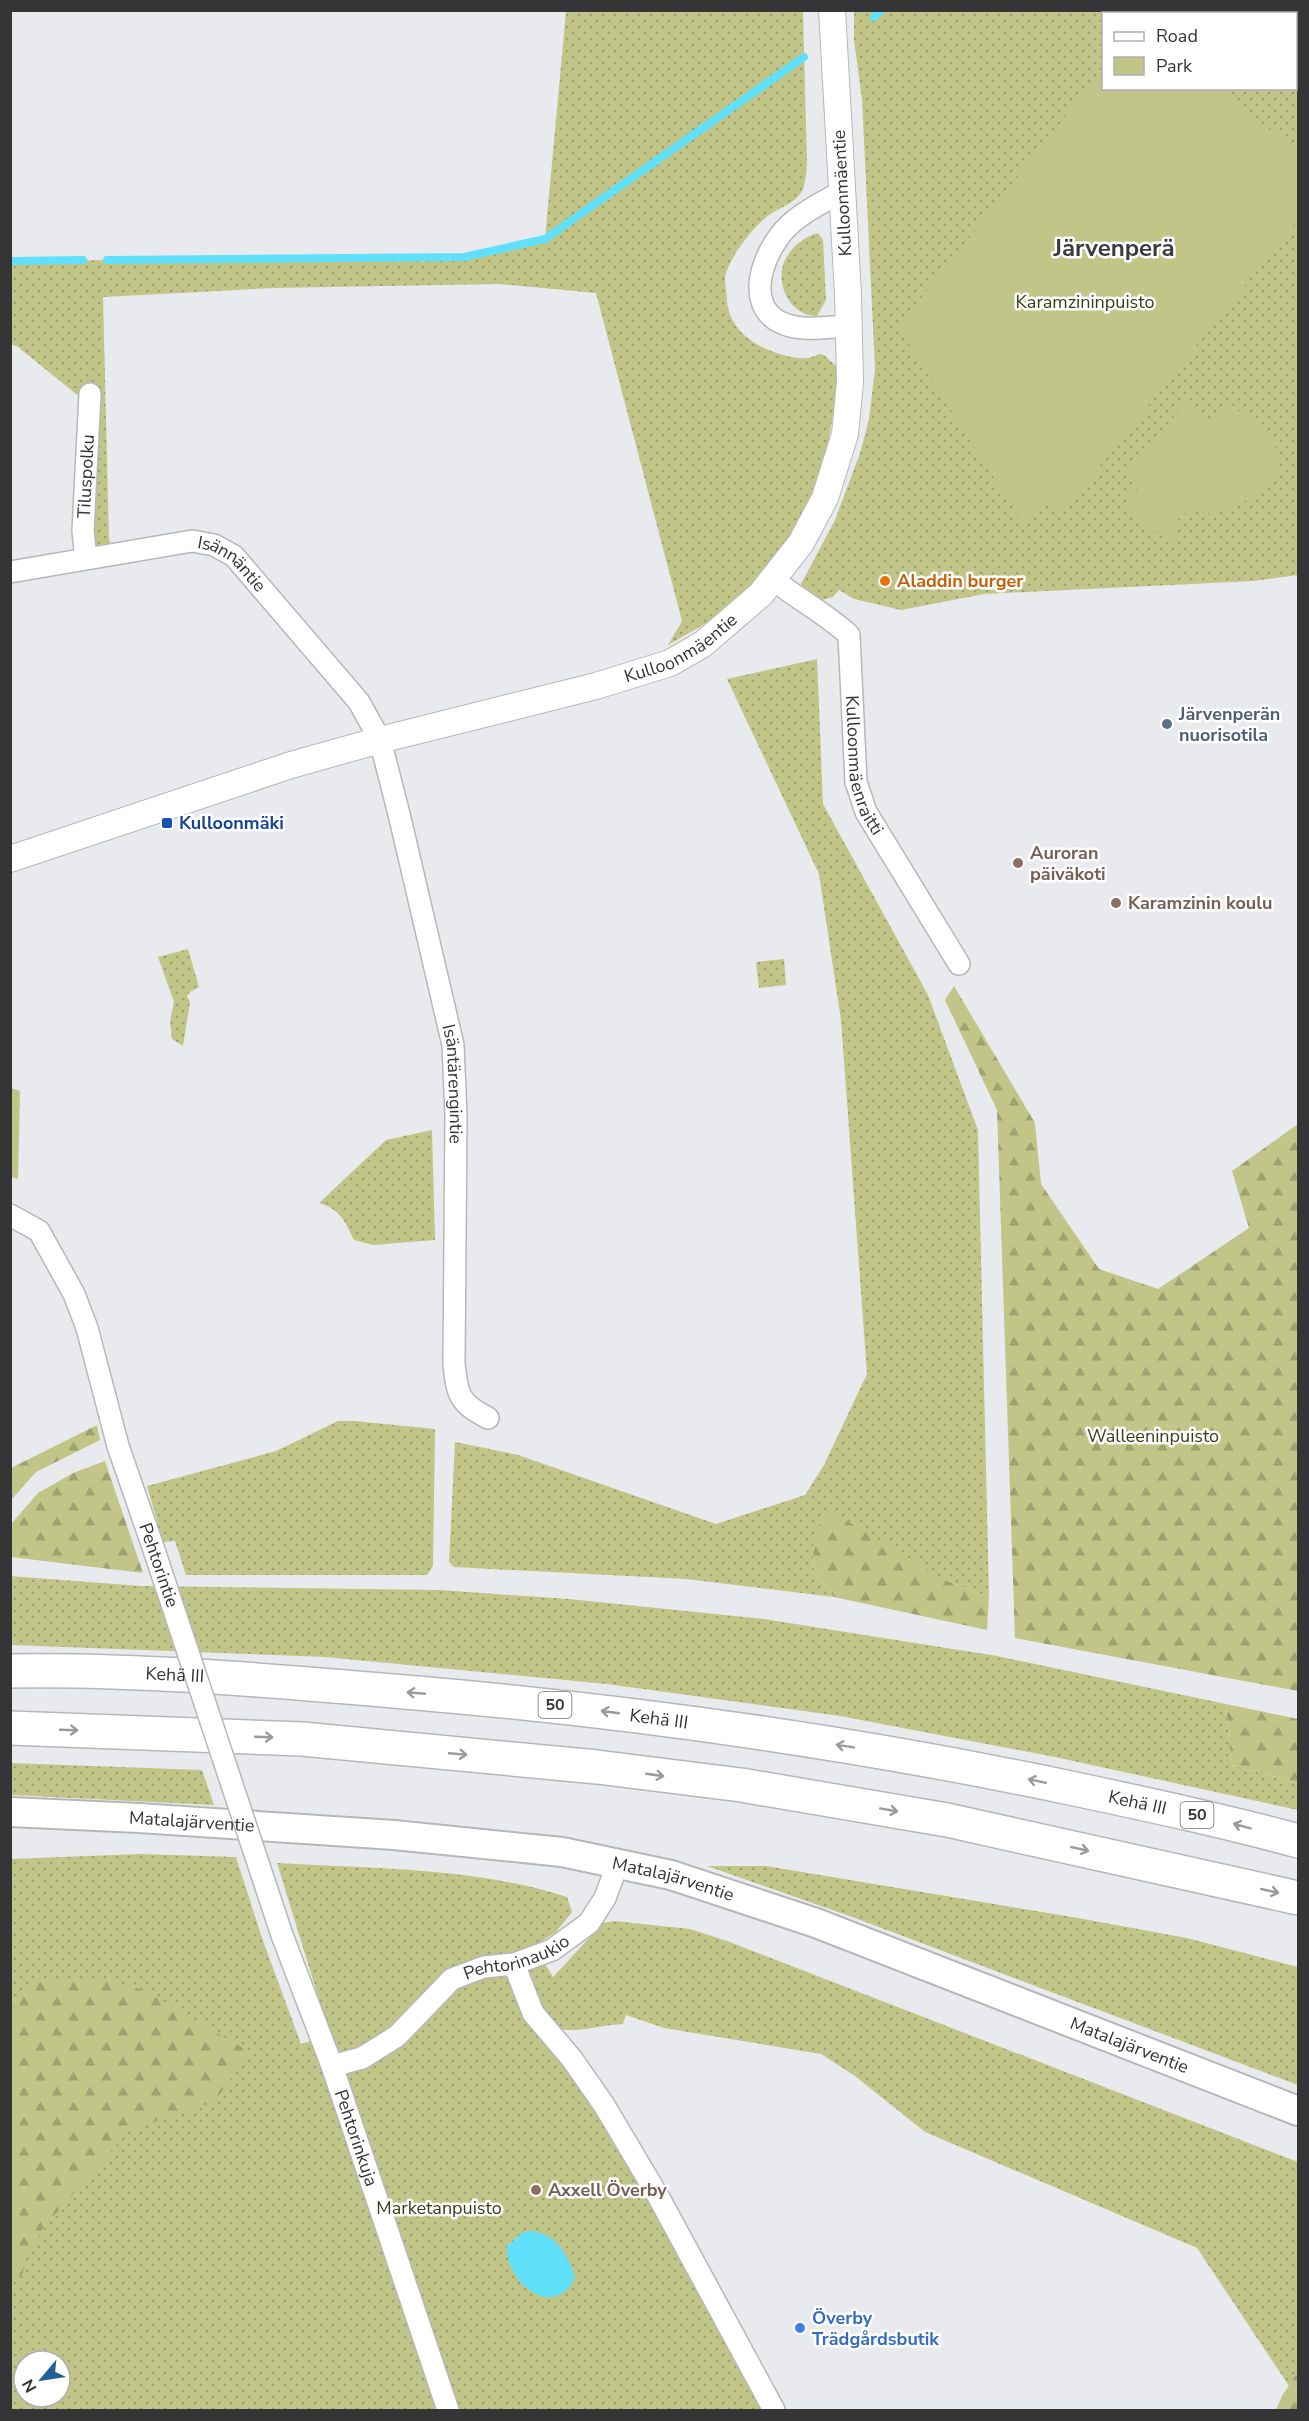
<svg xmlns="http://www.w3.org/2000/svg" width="1309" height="2421" font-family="'Nunito Sans',sans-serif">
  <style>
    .green { fill: url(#green-dots); fill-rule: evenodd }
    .forest { fill: url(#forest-firs) }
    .pitch { fill: #c1c688 }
    .water { fill: #61e0fc }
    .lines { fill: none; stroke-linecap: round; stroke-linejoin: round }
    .stream { stroke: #61e0fc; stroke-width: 8 }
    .minor-casing { stroke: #b5b7ba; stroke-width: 24 }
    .tertiary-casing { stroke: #b5b7ba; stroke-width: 28 }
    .secondary-casing { stroke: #b5b7ba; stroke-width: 32 }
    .trunk-casing { stroke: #b5b7ba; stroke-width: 36 }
    .minor { stroke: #fff; stroke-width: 21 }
    .tertiary { stroke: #fff; stroke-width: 26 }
    .secondary { stroke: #fff; stroke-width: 28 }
    .trunk { stroke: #fff; stroke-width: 33 }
    .minor-bridge-casing { stroke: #b5b7ba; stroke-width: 24; stroke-linecap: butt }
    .minor-bridge { stroke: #fff; stroke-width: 21 }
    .oneway { stroke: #9a9a9b }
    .food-dot { fill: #e8710a; stroke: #fff; stroke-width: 2 }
    .service-dot { fill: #5c6f8a; stroke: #fff; stroke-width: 2 }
    .transit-dot { fill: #1a4fb4; stroke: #fff; stroke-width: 2 }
    .education-dot { fill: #8d6e63; stroke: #fff; stroke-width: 2 }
    .shop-dot { fill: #3f7fe0; stroke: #fff; stroke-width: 2 }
    .labels { text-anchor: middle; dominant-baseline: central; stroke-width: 5; stroke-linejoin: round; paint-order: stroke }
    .shield { fill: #fff; stroke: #727273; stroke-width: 1.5 }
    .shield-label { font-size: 16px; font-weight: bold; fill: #353537 }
    .street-label { font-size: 18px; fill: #353537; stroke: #fff }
    .park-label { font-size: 18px; fill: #3b3d16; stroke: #fff }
    .food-label { font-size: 18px; font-weight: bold; fill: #c56008; stroke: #fff; text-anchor: start }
    .service-label { font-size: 18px; font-weight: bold; fill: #4e5e75; stroke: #fff; text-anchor: start }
    .transit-label { font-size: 18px; font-weight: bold; fill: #164399; stroke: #fff; text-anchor: start }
    .education-label { font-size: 18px; font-weight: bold; fill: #785e54; stroke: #fff; text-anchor: start }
    .shop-label { font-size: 18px; font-weight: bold; fill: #366cbe; stroke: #fff; text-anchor: start }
    .district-label { font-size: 24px; font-weight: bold; fill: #3a3b3e; stroke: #fff }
  </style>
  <defs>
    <pattern id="green-dots" width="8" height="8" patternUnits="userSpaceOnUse" patternTransform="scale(1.5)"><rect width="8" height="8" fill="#c1c688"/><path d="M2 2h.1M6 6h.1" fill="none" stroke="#9ea270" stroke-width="1.8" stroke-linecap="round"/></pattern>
    <pattern id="forest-firs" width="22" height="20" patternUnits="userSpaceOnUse" patternTransform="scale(1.5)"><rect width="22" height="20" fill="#c1c688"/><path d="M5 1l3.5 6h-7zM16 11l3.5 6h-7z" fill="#9ea270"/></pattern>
  </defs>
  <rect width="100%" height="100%" fill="#e9eaee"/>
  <!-- green -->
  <path class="green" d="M566,11H803L807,164C806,173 806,183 802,191C795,204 780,207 769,215C754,226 726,261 725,279C725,286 727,294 727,302C730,328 751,344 774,352C788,357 806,362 819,354L824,355L836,366L839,380L828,444L810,498L788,540L761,576L722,614L668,645L682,621L596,293L499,284L273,288L103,297L109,539L113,554L86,558L81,398L18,347L11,344L10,261L464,257L545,239Z
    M854,11H1282L1283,13L1104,14V88H1296V43L1298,50V575L1253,581L984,594L901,610L854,599L839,590L833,597L819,601L807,593L801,584L835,520L860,453L869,419L875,369L862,99L854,40Z
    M818,233L823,240L826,300L817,316C790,316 774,283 785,260C792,246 804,237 818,233Z
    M817,659L823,804L928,995L978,1130L989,1597L947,1581L813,1545L814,1572L834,1597L686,1579L454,1567L449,1562L455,1442L518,1455L716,1524L805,1495L824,1465L867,1374L841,1020L819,874L727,679Z
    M188,949L199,987L190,992L187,996L190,1002L183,1046L172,1039L170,1021L174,1002L158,957Z
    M784,959L786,985L759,988L756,962Z
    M432,1130L435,1240L373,1245L354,1240C344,1220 340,1209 319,1203L386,1140Z
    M338,1421H355L435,1429L433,1566L427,1575H186L175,1541L163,1542L147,1486L276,1451Z
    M10,1576L141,1586L440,1590L569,1599L764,1619L997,1656L1226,1704L1231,1765L1298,1783V1810L1055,1757L840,1716L607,1684L325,1657L11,1645Z
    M11,1763L202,1770L214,1805L11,1795Z
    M140,1854L236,1857L262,1938L301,2044L330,2035L277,1863C373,1869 475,1867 567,1897L572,1912L556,1932L534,1946L553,1977L603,1923L614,1921L690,1929L727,1941L1298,2162V2372L1289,2386L1197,2248L925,2132L855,2076L821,2054L664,2028L626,2015L623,2024C600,2025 579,2033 557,2029L614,2101L698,2256L786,2410H11V1859ZM24,2361H60V2397H24Z
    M707,1866H766L1078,1918L1187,1938L1298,1967V2085L855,1918Z"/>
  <!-- forest -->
  <path class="forest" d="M954,986L1035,1123L1041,1184L1099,1269L1158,1289L1249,1228L1232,1171L1298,1124V1691L1015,1638L997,1110L945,1000Z
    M11,1088L20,1091L18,1179L11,1177Z
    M97,1425L100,1440L36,1472L11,1500V1468Z
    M105,1461L143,1573L11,1557V1524L38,1493L73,1473Z
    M829,1510L947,1581L989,1597L987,1630L834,1597L814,1572L813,1545L819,1525Z
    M1226,1704L1298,1719V1783L1231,1765Z
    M34,1979H103L143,1990L250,2052L214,2102L130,2130L43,2228L25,2261L22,2276L11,2275V2012Z
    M1298,2372V2410H1276L1282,2396Z"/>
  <!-- pitch -->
  <path class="pitch" d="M1103,69L1104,88L1219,89L1298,152V219L1063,512L1046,498L1024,525L898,327Z
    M1187,401L1211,423L1231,404C1243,415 1259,425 1270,438C1275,444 1277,452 1278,459C1279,492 1236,504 1212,516C1197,503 1192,508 1178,519L1176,538L1169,540C1150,529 1134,518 1125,497L1138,491L1126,474Z"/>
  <!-- water -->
  <path class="water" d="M532,2231C557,2235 568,2255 575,2278C553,2322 504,2281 507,2246L523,2232Z"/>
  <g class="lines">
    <!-- stream -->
    <path class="stream" d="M874,17L882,10
      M107,260L464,257L545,239L804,57
      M10,261L83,260"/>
    <defs>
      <g id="minor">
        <path d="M841,192C825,201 808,209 794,221C769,240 742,297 776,320C797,333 825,327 848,326"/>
        <path id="s1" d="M86,558L83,531L90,394"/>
        <path id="s2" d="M10,572L192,541L214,545L234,556L359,702L380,740L399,814L453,1045L456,1116L454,1363C457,1395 459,1403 488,1418"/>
        <path id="s3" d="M774,580C799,600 826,614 849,635L856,782L866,812L959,964"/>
        <path d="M10,1215L39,1231L74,1294L87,1328L118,1446L152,1544"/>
        <path id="s4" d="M282,1935L332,2066L448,2410"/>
        <path d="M514,1964L533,2013L572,2059L604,2105L658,2196L774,2410"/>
        <path id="s5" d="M332,2066L362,2058L397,2036L452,1979L484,1967L514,1964L552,1950L589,1923L605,1898L618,1863"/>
      </g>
      <g id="tertiary">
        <path id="s6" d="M10,859L291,765L380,740L596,686L670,663L703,644L761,594L801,543L825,498L845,434L850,382L848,294L832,10"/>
      </g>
      <g id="secondary">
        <path id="s7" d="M10,1812L139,1818L394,1835L562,1852L671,1875L816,1923L1298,2111"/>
      </g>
      <g id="trunk">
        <path id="s8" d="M10,1671C150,1669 289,1682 428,1694C646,1713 862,1744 1075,1789C1150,1805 1225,1821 1298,1841"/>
        <path d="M10,1728L302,1739L597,1767L741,1785L947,1820L1298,1898"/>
      </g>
    </defs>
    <!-- minor casing -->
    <use href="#minor" class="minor-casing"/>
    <!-- tertiary casing -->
    <use href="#tertiary" class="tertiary-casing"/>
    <!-- secondary casing -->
    <use href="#secondary" class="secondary-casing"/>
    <!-- trunk casing -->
    <use href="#trunk" class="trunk-casing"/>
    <!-- minor -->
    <use href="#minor" class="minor"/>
    <!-- tertiary -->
    <use href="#tertiary" class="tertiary"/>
    <!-- secondary -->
    <use href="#secondary" class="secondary"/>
    <!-- trunk -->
    <use href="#trunk" class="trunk"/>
    <defs>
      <path id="minor-bridge" d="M152,1544L282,1935"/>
    </defs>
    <!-- minor-bridge casing -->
    <use href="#minor-bridge" class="minor-bridge-casing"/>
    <!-- minor-bridge -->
    <use href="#minor-bridge" class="minor-bridge"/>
  </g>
  <!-- one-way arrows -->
  <defs><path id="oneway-shaft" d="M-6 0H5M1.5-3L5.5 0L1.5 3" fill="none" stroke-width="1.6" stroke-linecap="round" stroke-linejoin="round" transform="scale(1.5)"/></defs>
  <g class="oneway">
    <use href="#oneway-shaft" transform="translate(416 1693) rotate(-175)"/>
    <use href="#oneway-shaft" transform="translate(610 1712) rotate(-172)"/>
    <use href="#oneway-shaft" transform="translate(69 1730) rotate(2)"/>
    <use href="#oneway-shaft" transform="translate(264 1737) rotate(2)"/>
    <use href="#oneway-shaft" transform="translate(845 1746) rotate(-171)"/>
    <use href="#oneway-shaft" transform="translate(458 1754) rotate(5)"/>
    <use href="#oneway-shaft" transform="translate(655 1775) rotate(8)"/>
    <use href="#oneway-shaft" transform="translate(1037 1781) rotate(-168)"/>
    <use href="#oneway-shaft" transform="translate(889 1810) rotate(10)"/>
    <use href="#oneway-shaft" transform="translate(1242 1826) rotate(-165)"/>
    <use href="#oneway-shaft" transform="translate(1080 1849) rotate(13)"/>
    <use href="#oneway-shaft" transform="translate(1270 1891) rotate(13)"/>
  </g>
  <!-- markers -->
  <circle class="food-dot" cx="885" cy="581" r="6"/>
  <circle class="service-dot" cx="1167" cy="724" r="6"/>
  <rect class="transit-dot" x="161" y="817" width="12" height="12" rx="3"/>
  <g class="education-dot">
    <circle cx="1018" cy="863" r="6"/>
    <circle cx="1116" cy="903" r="6"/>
    <circle cx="536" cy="2190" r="6"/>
  </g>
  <circle class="shop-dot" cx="800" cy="2328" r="6"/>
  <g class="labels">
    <!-- shield labels -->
    <g class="shield">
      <rect x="538.5" y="1692" width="33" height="26" rx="4.5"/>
      <rect x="1180.5" y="1802" width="33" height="26" rx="4.5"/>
    </g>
    <g class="shield-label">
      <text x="555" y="1705">50</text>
      <text x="1197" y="1815">50</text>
    </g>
    <!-- street labels -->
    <g class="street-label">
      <text transform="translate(842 193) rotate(-93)">Kulloonmäentie</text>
      <text stroke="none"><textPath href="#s1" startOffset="82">Tiluspolku</textPath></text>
      <text stroke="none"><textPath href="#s2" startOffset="232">Isännäntie</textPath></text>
      <text stroke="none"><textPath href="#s6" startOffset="705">Kulloonmäentie</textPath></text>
      <text stroke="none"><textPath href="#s3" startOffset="225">Kulloonmäenraitti</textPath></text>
      <text stroke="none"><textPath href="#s2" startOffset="818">Isäntärengintie</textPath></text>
      <text transform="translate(159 1565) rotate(71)">Pehtorintie</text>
      <text stroke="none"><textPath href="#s8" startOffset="165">Kehä III</textPath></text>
      <text stroke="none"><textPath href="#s8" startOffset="651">Kehä III</textPath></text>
      <text stroke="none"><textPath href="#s8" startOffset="1137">Kehä III</textPath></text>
      <text stroke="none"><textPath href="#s7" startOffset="182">Matalajärventie</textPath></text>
      <text stroke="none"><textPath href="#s7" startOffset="668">Matalajärventie</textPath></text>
      <text stroke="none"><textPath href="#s5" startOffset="220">Pehtorinaukio</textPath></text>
      <text stroke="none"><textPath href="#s7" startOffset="1154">Matalajärventie</textPath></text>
      <text stroke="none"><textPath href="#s4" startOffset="216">Pehtorinkuja</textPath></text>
    </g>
    <!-- park labels -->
    <g class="park-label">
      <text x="1085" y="302">Karamzininpuisto</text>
      <text x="1153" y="1436">Walleeninpuisto</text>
      <text x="439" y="2208">Marketanpuisto</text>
    </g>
    <!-- food labels -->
    <g class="food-label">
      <text x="897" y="581">Aladdin burger</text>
    </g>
    <!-- service labels -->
    <g class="service-label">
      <text x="1179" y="714">Järvenperän<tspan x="1179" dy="21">nuorisotila</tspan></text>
    </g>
    <!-- transit labels -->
    <g class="transit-label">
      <text x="179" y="823">Kulloonmäki</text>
    </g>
    <!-- education labels -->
    <g class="education-label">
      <text x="1030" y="853">Auroran<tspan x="1030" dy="21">päiväkoti</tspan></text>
      <text x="1128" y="903">Karamzinin koulu</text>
      <text x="548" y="2190">Axxell Överby</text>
    </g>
    <!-- shop labels -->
    <g class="shop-label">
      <text x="812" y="2318">Överby<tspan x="812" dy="21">Trädgårdsbutik</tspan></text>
    </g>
    <!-- district labels -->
    <g class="district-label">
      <text x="1114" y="248">Järvenperä</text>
    </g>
  </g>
  <!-- border -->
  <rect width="1309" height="2421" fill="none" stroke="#353537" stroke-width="24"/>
  <!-- legend -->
  <rect x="1102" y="12" width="195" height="78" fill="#ffffff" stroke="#aeaeaf" stroke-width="1.5"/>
  <rect x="1114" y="32" width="30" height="9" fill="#ffffff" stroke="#aeaeaf" stroke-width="1.5"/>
  <text x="1156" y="42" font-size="18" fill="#353537">Road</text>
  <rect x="1114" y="57" width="30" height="18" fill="#c1c688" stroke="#aeaeaf" stroke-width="1.5"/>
  <text x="1156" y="72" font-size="18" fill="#353537">Park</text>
  <!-- north arrow -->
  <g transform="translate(42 2379) rotate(241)"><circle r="28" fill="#ffffff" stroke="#aeaeaf" stroke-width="1.5"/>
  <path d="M0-4.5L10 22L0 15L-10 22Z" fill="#216197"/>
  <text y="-9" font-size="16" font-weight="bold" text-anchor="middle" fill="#353537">N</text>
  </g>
</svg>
